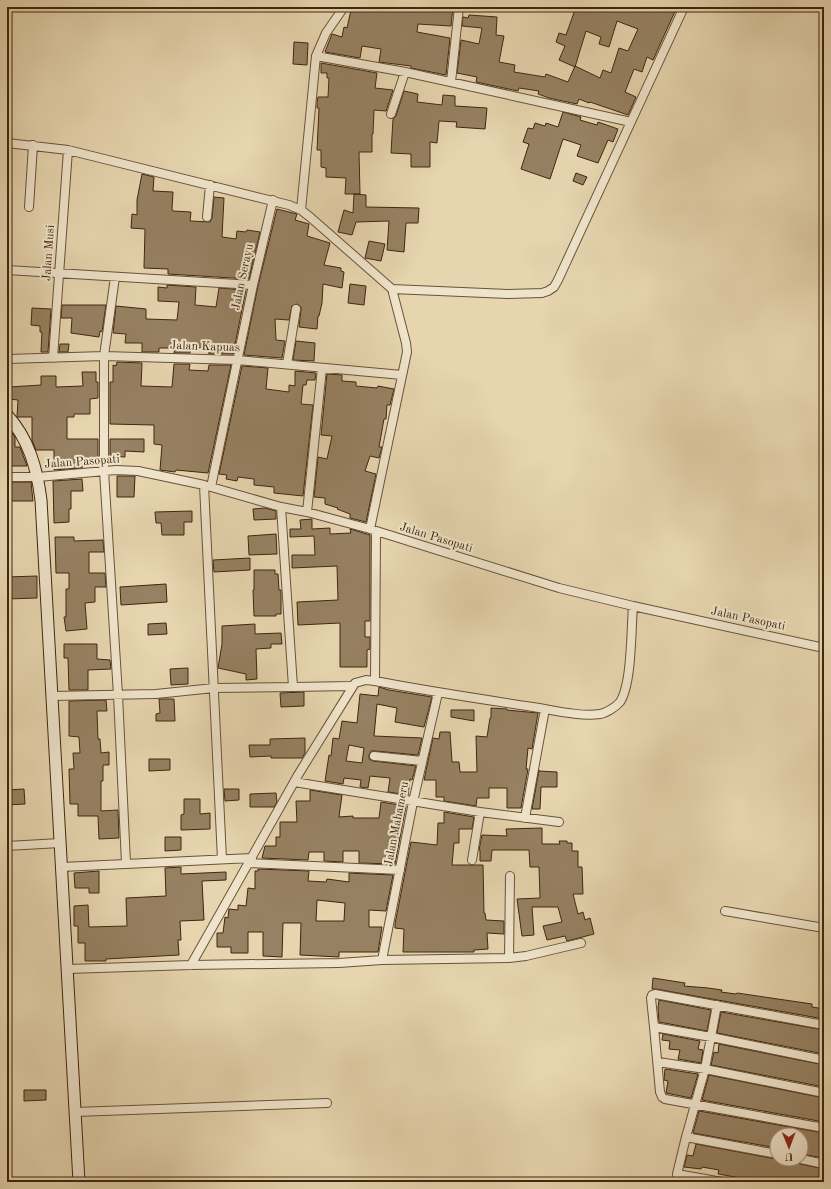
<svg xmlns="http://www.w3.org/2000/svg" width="831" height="1189" font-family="'Old Standard TT',serif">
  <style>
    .building { fill: #968162; stroke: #40260f; fill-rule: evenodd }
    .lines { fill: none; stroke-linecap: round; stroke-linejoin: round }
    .minor-casing { stroke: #6a5237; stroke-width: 10 }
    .secondary-casing { stroke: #40260f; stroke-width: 13 }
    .minor { stroke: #efe4cb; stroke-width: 8 }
    .secondary { stroke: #efe4cb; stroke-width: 11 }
    .labels { text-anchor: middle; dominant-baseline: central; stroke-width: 4; stroke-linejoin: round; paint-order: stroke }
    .street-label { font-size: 12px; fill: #40260f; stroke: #efe4cb }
  </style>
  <rect width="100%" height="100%" fill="#e6d5af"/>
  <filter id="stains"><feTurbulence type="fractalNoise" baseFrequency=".005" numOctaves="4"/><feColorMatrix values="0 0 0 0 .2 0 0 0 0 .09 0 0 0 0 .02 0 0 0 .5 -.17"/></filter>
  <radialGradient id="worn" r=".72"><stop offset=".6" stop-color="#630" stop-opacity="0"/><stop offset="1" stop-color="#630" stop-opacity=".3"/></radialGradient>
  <!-- building -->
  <path class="building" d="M358,7H453L451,26L418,24L417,32L450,38L446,75L411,68V66L379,62L381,49L362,46L360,58L325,52L332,34L342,37L344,27L347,28L351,10L358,11Z
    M576,7L592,12L593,7L604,10L605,7H677L653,60L647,57L642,72L634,69L625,92L636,97L628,115L590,102L589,103L579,99L577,104L549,98L538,94L539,91L519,88L518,91L476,82L477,77L457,73L461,40L479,44L482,28L462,26L463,17L468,18L469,15L497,17L496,35L504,36L499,62L515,65L514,72L545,77L546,74L568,82L575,66L600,78L603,70L611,73L619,48L628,51L638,29L617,21L609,47L599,44L601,37L586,31L575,67L559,60L565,46L556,42L559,33L566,35Z
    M294,42L308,43L307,65L293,64Z
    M321,63L377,73L375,88L393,90L386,111L374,110L373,134H372V152H359L360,194H345L346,178L326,177V168L321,167V150H317L319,108H317V102L318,97H328L329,78H327V73H321Z
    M404,91L418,94L417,102L442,105L443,95L455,96V106L487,108L485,129L456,127L457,122L439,121L437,143L430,142V167H411V154L391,153L393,119L396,116Z
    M563,112L581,117L580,120L597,125L598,122L618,129L613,142L608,140L598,163L577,156L581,145L563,139L550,179L521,169L529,144L523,142L528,128L533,129L535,123L545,126L546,123L558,127Z
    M576,173L587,177L583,185L573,181Z
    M142,174L154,177L153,191L173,192L172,209L173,211L191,212L190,221L210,222L212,218L214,197L224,198L222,237L236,239L237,231L246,232L247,230L260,232L249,279L168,274V269L144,268L145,229L131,228L132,214L137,215V200Z
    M354,194L366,195V207L419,208L418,223H406L404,252L387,250L389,221L356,222L352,235L338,232L344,210L353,213Z
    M277,209L297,214L295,220L309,224L307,236L330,243L324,265L341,268V271L344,272L342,288L323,284L322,303L319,316H318L317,329L299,327L301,310V307L297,304L292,306L289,320L275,319L276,340L285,341L282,358L244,355L258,286Z
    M369,241L385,244L381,261L365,258Z
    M350,284L366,286L364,305L348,303Z
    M167,285L196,287L195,305L216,307L219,288L246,290L233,354H209V349L191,347L190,353H174L175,348H159V352H142V343H125L126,334L113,333L116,306L146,309V319L177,320L179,302L158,301V287L167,288Z
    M62,305H106L102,332L100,331L99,337L71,333L72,318H61Z
    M32,308L51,309L48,352H41L42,332H40V326L31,325Z
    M296,341L315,343L314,361L293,360Z
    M60,344H69L68,352H59Z
    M117,362L142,363L141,386L172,387L174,364H190L189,370L208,371L209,365H231L208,473L176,470L175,472L160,470L162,445L154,444V425L110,424V382H113V365L116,366Z
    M242,366L268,368L266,389L289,392V385L295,386V371L316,373L315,380H307L306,385H303L301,404L313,405L303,496L274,493V487L254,485V479L238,477L237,481L226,479L227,475L219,474Z
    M82,372H96V382H98V398L90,399V414H74V417H67V439H98V462H93V464H82V468L54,470V450H36L32,440V417H17L18,400L9,399V387L41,385V376H56V387L83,386Z
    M327,374L342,375V381L356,382V386L377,388L378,386L394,389L390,405H387L386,419H384L379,447H382L379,458L370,456L365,471L376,474L366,522L350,518V514L337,509L338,508L325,504V498L314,497L318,457L327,459L332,436L321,435Z
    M7,426L15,437V447H20L27,466H7Z
    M110,439H144V452L125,451V457L110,456Z
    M117,476H135L134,497H117Z
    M82,479L83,491H71V509H69V522L54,523L53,481Z
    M7,482H31L33,501H7Z
    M265,508L276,511V519L254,520L253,509Z
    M192,511V522H184V535H162L161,523H156L155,512Z
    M312,519V529L330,528V534L351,533L350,529L370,535V621H365V637H370V649L367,650V667H340V623L298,625L297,602L338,600L337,566L292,568V555H315L314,536L290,537V529H301L300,520Z
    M276,534L277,554L249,555L248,536Z
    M55,537H74V541L103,540L104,552H89V573H105L106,587H95V602L85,603L87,629L66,631L64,617H66V589H69V573H56Z
    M250,558V570L214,572L213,560Z
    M254,570H275V574H278L279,590H281V614H276V616H254L253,590H254Z
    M37,576V598L7,599V577Z
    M166,584L167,602L121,605L120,587Z
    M166,623L167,634L148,635V624Z
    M255,624V634L281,633L282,644H271V648L256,649L257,679L246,680V674L218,668L222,644V626Z
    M64,644H97V659L110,660L111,669L88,670V690H69L68,658H64Z
    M188,668V684L171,685L170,669Z
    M379,687L389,690L432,697L424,727L395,722L397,708L377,704L374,736L422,738L418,755L375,751H371L369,755V759L373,761L416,766L412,780L410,779L408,795L388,792L390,778L370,776L368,788L360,787L361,780L344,778L343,784L325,781L329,755L331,756L333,738L339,739L342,721L357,723L360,694L378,696ZM349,745L364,748L362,763L346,761Z
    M304,692V706L281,707L280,693Z
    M159,699H174L175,721H156V714L160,713Z
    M106,700L107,711H97L98,739H100L101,753L109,752V765H103V781H101V811L118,810L119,838L99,839L98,816H78V804H70L69,769H74L73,753H80L79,737L69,736V701Z
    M491,708L507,709V710L538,713L532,749L528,748L526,769H528L521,808H507V788H489V798H477L476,806L444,801V797H436V780H424L433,738L439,739L440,732H450L452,762H459L460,772H477L476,736L487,737L490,718H491Z
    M451,710H474V721L451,717Z
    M305,738V753L302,758H271V756L250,757L249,745H270V739Z
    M149,759H170V770L149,771Z
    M539,770V771L557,772V787H541L540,809H532Z
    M24,789L25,804L7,805V790Z
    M224,789H239V800L225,801Z
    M310,790L342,795L339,817L353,816V818H379L381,802L406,806L395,864L359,863V851H343V862L324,861V852H309L308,860L262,858L265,846H276V837H280V822H297L296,801H310Z
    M276,793L277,802L274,807H250V794Z
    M184,799H200V814L210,813V829L181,830V815L184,814Z
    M444,812L474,817L472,829H459V843H454L452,865H483L484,913H485L486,920L504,921V934L487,933L488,949L474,950V952H403L404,929L395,928V924L411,842L437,845L438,823H444Z
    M542,828V844H560L559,841H567V843H572V851H578V867H582L583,894H573L578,914L583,912L585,920L590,918L594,934L567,941L565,936L547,940L543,926L562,922L558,907H532L534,935L522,936L517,899L540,898L539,867H530L529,850H492L491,861H480V850H479L482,835L507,836L506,829Z
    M165,837H181V850L165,851Z
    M181,867V874L226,872V880L202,881L204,920L180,921L181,940H178L179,955L106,959V961H85V943H78V926H74V906L88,905L89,927L127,926L126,898L166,896L165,868Z
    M258,869L309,871L308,881L326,882L327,879L349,882V873L393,875L386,911L369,910V927H382L378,952H339V957L300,955L301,923H283L282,957L263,956V932H248V953H231V947H217V933H223L225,917L228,918L229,909L238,910V905L246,906L248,888L255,889V871H258ZM317,900L345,903L344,921H316Z
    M99,871V893H89V888H75L74,873Z
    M653,978L685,983L684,986L708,988L722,990L721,992L736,994L737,993L812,1004V1007L824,1009V1019L656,989H652Z
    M659,1000L711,1010L707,1031L659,1022L658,1008Z
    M721,1012L824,1030V1054L717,1033Z
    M663,1034L700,1041L698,1049L703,1050L701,1063L678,1059L680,1050L669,1049L670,1041L662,1040Z
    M719,1044L824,1065V1087L711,1065L714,1052L718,1053Z
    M665,1069L698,1074L691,1098L666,1093L668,1081L664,1080Z
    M709,1075L824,1098V1122L702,1100Z
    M24,1090H46V1100L24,1101Z
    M699,1111L824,1133V1158L801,1154V1135H777V1148L693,1133Z
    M696,1144L776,1159L794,1162V1161L800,1164L824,1169V1182H764L718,1174L719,1170L702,1167L701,1169L684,1167L687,1155L693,1156Z"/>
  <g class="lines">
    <defs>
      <path id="minor" d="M316,56L405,72L631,122
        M451,82L459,7
        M391,114L405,72
        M7,143L68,150L289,205L301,210L310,217L392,289L508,294L542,293L548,291L554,287L558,280L684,7
        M29,207L33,145
        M301,210L316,56L326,33L344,7
        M207,217L210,185
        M7,270L253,285
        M115,277L104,356V471L118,695L126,863
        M53,358L68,150
        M7,359L104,356L238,360L402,375
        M287,364L296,309
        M7,477H38L116,470L138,471L204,485L281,507L307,512L370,529L559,588L633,606L824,648
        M204,485L222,859
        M211,487L253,285L273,200
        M307,512L322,368
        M370,529L407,352L406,343L392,289
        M375,681L376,531
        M293,687L351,686
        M52,696L156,694L214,688L293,687L281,507
        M374,756L422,761
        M294,782L480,812L559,822
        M525,818L545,709
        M7,846L60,843
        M472,860L480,812
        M249,863L400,870
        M62,867L252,858
        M725,911L824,928
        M509,958L510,876
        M382,960L413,802L438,693
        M191,965L298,775L355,683L366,680L375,681C427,691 480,699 533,707C553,710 580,717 600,714C606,713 616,707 620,702C632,684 631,630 633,606
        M68,969L191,965L339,963L382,960L509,958L526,956L581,943
        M654,1027L651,998L652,995L655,994L824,1025
        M824,1060L711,1037L654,1027L660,1092L662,1097L665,1099L824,1128
        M658,1062L705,1069L824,1093
        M75,1112L327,1103
        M686,1137L777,1154
        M801,1159L824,1164
        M677,1174L722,1182
        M680,1182L677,1174L686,1137L705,1069L717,1005"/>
      <path id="secondary" d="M7,415C29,439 37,469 41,500L79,1182"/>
    </defs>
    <!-- minor casing -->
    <use href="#minor" class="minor-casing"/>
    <!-- secondary casing -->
    <use href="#secondary" class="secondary-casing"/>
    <!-- minor -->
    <use href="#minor" class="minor"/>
    <!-- secondary -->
    <use href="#secondary" class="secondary"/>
  </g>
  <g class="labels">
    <!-- street labels -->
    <g class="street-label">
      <text transform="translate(49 253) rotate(-86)">Jalan Musi</text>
      <text transform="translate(243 277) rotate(-78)">Jalan Serayu</text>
      <text transform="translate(205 347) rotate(2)">Jalan Kapuas</text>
      <text transform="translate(82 462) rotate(-4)">Jalan Pasopati</text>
      <text transform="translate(436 538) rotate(17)">Jalan Pasopati</text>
      <text transform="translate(748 619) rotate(12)">Jalan Pasopati</text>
      <text transform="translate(397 824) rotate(-79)">Jalan Mahameru</text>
    </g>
  </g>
  <!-- margin -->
  <rect width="831" height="1189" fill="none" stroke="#e6d5af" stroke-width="24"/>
  <rect x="8" y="8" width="815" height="1173" fill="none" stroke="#40260f" stroke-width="2"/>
  <rect x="12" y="12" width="807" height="1165" fill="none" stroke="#40260f"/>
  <!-- north arrow -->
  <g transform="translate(789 1147) rotate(179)"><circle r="19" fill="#efe4cb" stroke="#a99880"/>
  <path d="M0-3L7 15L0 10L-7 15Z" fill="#8f2418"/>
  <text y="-6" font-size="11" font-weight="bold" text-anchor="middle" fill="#40260f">U</text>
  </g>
  <rect width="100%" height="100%" filter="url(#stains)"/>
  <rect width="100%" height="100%" fill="url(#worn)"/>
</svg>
